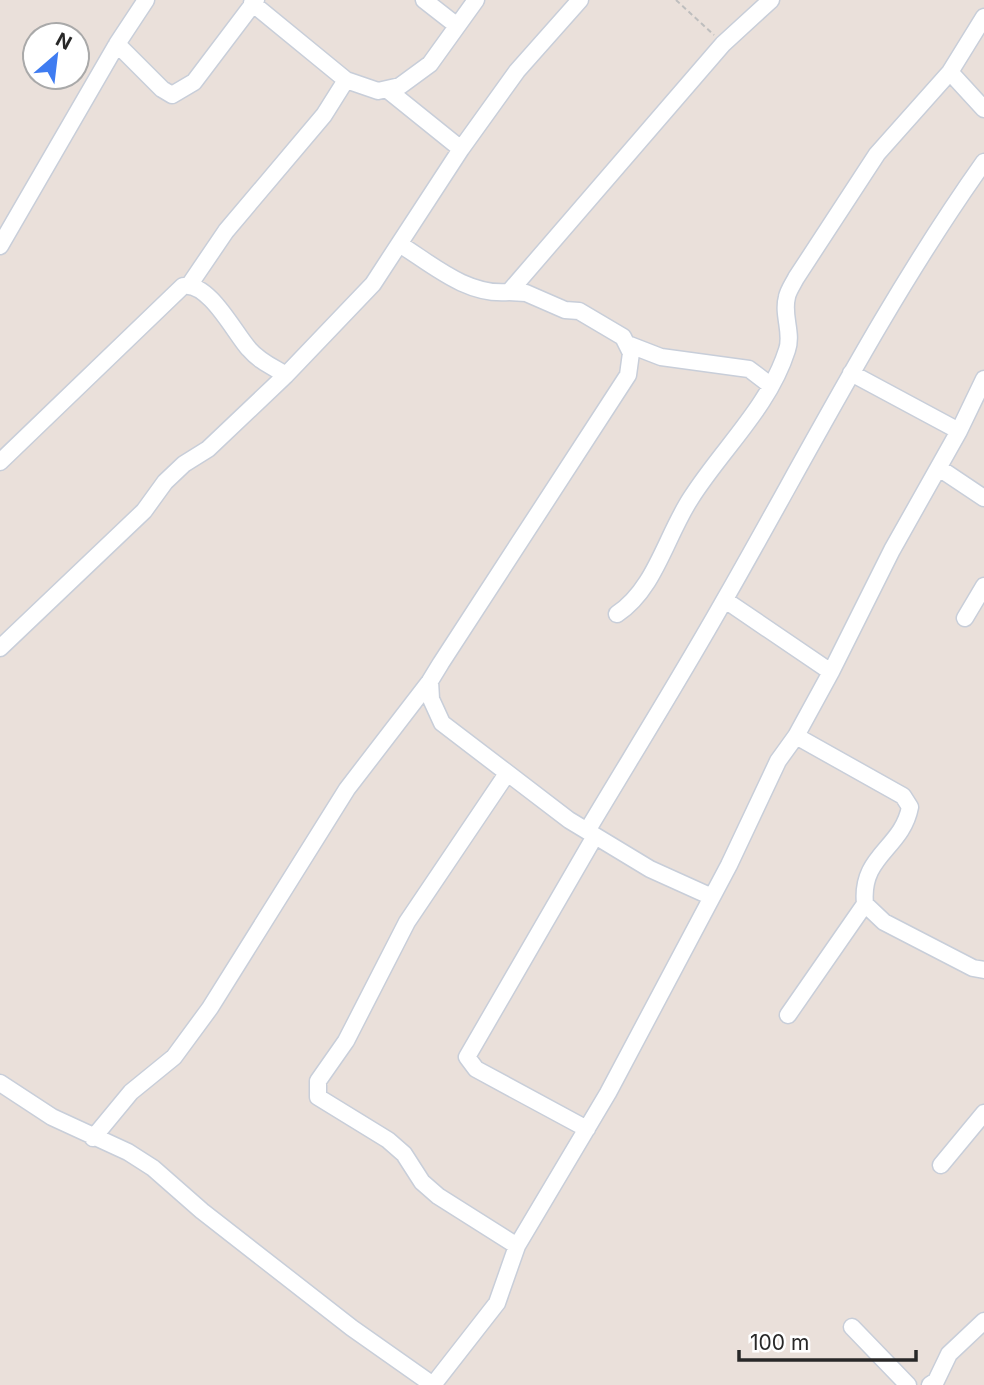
<svg xmlns="http://www.w3.org/2000/svg" width="984" height="1385" font-family="Inter,sans-serif">
  <style>
    .lines { fill: none; stroke-linecap: round; stroke-linejoin: round }
    .minor-casing { stroke: #c8ced9; stroke-width: 19 }
    .path { stroke: #bebebe; stroke-width: 2; stroke-dasharray: 5 3.5; stroke-linecap: butt }
    .minor { stroke: #fff; stroke-width: 16 }
  </style>
  <rect width="100%" height="100%" fill="#eae0da"/>
  <g class="lines">
    <defs>
      <path id="minor" d="M424,0L456,25
        M252,3L346,80L378,91L400,86L430,64L476,0
        M117,44L162,89L172,95L194,82L256,0
        M950,72L984,109
        M389,91L461,149
        M401,245C434,266 468,296 509,292L723,44L771,0
        M0,246L117,44L146,0
        M190,284L226,231L324,115L346,80
        M509,292L526,293L565,310L579,311L623,337L631,353L628,375L441,663L430,681L431,699L442,723L569,820L650,869L712,897
        M630,345L661,357L749,369L770,385
        M851,373L959,431
        M0,462L183,286C209,281 235,334 249,349C259,361 273,367 286,375
        M939,468L984,498
        M725,600L831,672
        M617,614C655,589 666,536 691,498C722,449 769,407 787,350C793,333 782,315 787,297C788,291 793,284 796,278L877,154L950,72L984,17
        M965,618L984,586
        M0,648L144,511L165,482L184,464L208,449L286,375L373,284L461,149L517,71L580,0
        M796,736L903,796L910,807C902,849 860,855 865,904L884,922L973,968L984,970
        M506,775L407,922L346,1041L318,1081V1097L388,1140L404,1154L422,1182L438,1196L517,1246
        M587,831C633,754 681,677 725,599C809,452 886,300 984,162
        M788,1015L865,904
        M0,1083L52,1117L128,1152L153,1168L202,1211L352,1328L433,1385
        M587,1129L476,1069L467,1057L595,836
        M93,1138L131,1092L174,1057L210,1008L347,789L430,681
        M941,1165L984,1113
        M852,1327L908,1385
        M433,1385L497,1303L517,1246L608,1093L729,865L778,761L796,736L831,672L892,550L959,431L984,379
        M930,1385L936,1381L949,1354L984,1321"/>
    </defs>
    <!-- minor casing -->
    <use href="#minor" class="minor-casing"/>
    <!-- path -->
    <path class="path" d="M676,0L714,35"/>
    <!-- minor -->
    <use href="#minor" class="minor"/>
  </g>
  <!-- north arrow -->
  <g transform="translate(56 56) rotate(28)"><circle r="33" fill="#ffffff" stroke="#a9a9a9" stroke-width="2"/>
  <path d="M0-5L12 26L0 18L-12 26Z" fill="#3f7cf1"/>
  <text y="-10" font-size="19" font-weight="bold" text-anchor="middle" fill="#282828">N</text>
  </g>
  <!-- scale -->
  <path d="M739 1350v10h177v-10" fill="none" stroke="#282828" stroke-width="3.5"/>
  <text x="750" y="1350" font-size="21" fill="#282828" stroke="#ffffff" stroke-width="5" paint-order="stroke">100 m</text>
</svg>
